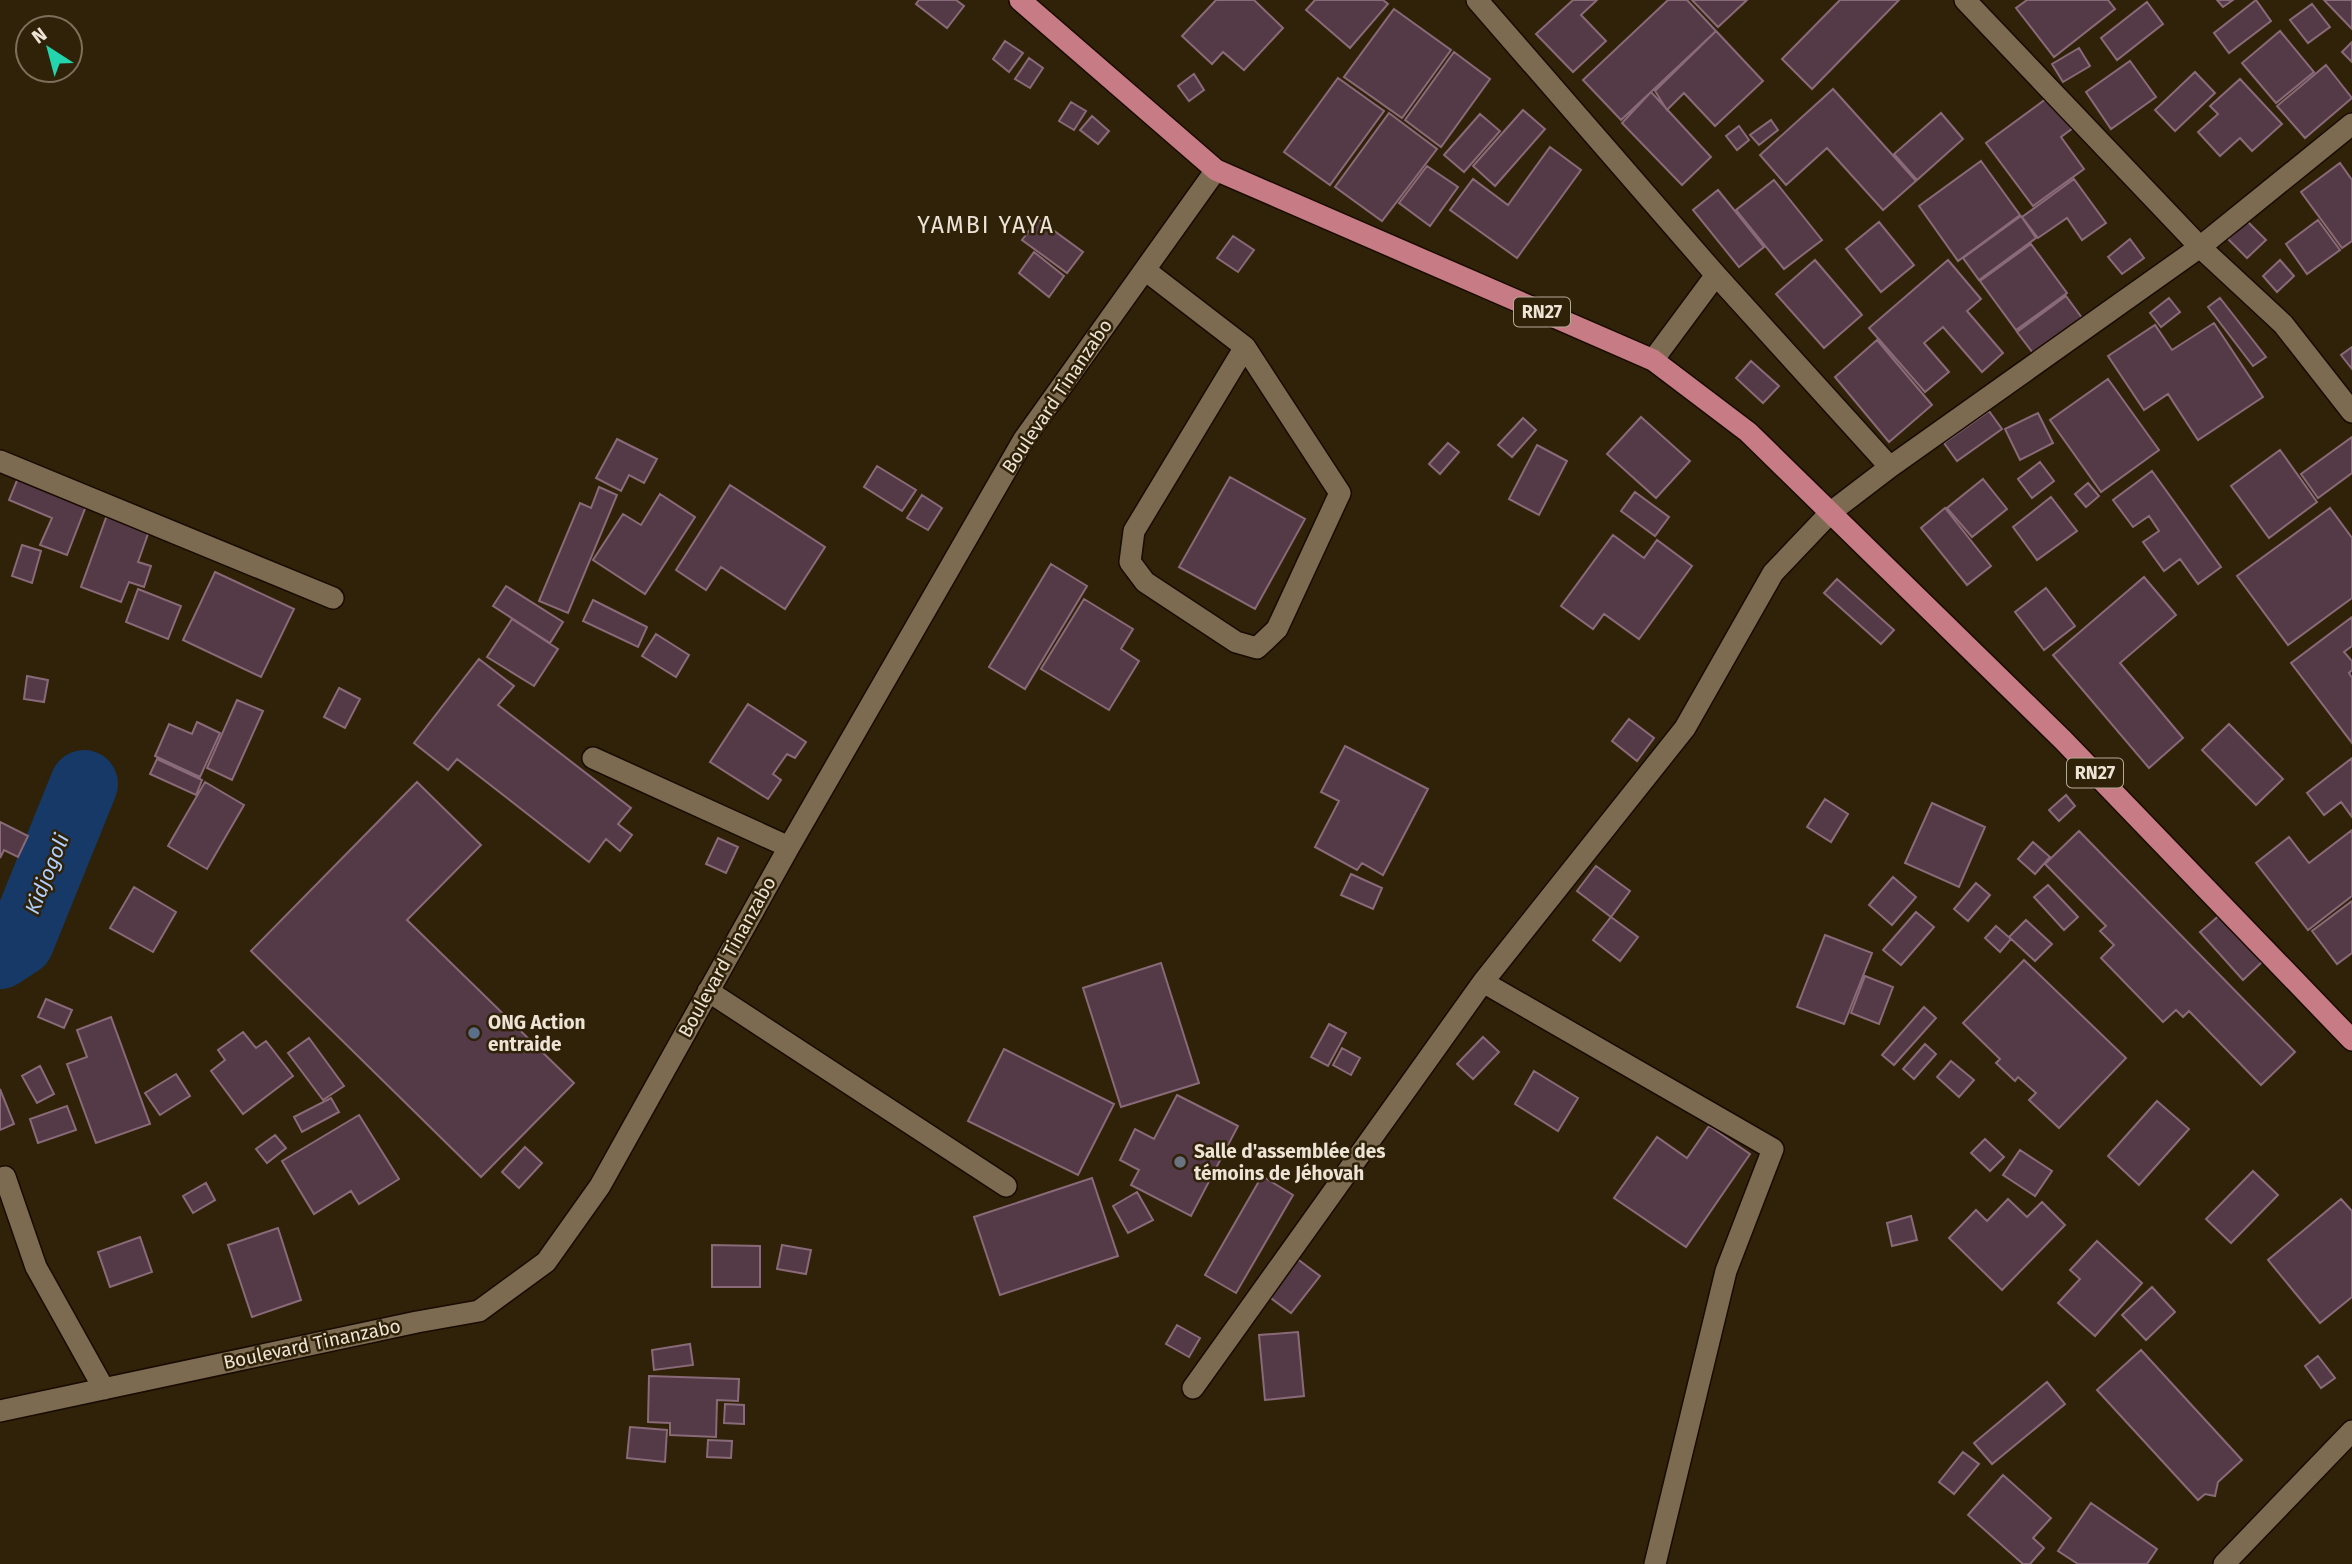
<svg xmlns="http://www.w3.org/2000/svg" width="2352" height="1564" font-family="'Fira Sans',sans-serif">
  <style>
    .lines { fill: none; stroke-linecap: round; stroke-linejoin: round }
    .river { stroke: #163968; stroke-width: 68 }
    .building { fill: #543946; stroke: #896a78; stroke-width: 2 }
    .minor-casing { stroke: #180b00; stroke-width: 24 }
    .major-casing { stroke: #180b00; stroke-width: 24 }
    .minor { stroke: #7c6b51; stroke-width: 21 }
    .major { stroke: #c77b84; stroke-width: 21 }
    .service-dot { fill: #5c6f8a; stroke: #302209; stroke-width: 2.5 }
    .worship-dot { fill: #6b7280; stroke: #302209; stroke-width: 2.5 }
    .labels { text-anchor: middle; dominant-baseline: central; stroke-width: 5; stroke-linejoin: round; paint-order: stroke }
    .shield { fill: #302209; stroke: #b4aa98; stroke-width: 2 }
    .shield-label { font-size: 18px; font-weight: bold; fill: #ede4d5 }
    .street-label { font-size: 19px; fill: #ede4d5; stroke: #302209 }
    .poi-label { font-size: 19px; font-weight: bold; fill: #ede4d5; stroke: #302209; text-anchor: start }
    .water-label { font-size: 21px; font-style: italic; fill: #b0d0fe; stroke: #302209 }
    .quarter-label { font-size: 23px; letter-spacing: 2px; fill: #ede4d5; stroke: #302209 }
  </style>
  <rect width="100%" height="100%" fill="#302209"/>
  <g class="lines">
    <!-- river -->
    <path class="river" d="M0,955L20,942L84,784"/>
  </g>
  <!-- building -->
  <path class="building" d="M919,0H956L964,6L947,28L916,4Z
    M1216,0H1254L1283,28L1244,70L1223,52L1212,64L1182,36Z
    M1315,0H1383L1388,4L1350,48L1306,10Z
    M1573,0H1597L1581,15L1606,41L1573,72L1536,34Z
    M1668,0H1687L1716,31L1621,120L1583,80Z
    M1692,0H1747L1718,27Z
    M1840,0H1899L1812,89L1782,59Z
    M2027,0H2108L2115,9L2054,57L2016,8Z
    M2217,0H2233L2223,7Z
    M2256,0L2271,21L2229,53L2214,33Z
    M2324,0H2352V29Z
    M2147,2L2163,24L2117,60L2101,38Z
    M2312,4L2330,27L2308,43L2290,20Z
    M1394,9L1451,50L1402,118L1344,77Z
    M1716,31L1763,81L1715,126L1684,93L1667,110L1655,91Z
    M2280,31L2314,72L2276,103L2242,63Z
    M1005,41L1023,53L1009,72L993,59Z
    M2352,42V62L2342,52Z
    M2079,48L2090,66L2063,82L2052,64Z
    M1454,52L1490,79L1441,147L1405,120Z
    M1029,58L1043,68L1030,88L1015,79Z
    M2130,61L2156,97L2111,129L2086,92Z
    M2326,65L2352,98L2305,138L2277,106Z
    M2195,72L2215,93L2175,131L2155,110Z
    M1194,74L1204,90L1189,101L1178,86Z
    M1338,78L1384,111L1330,185L1284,152Z
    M2240,79L2282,124L2252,151L2240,138L2220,156L2198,132L2218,114L2210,106Z
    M1833,89L1916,181L1883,210L1827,148L1786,185L1760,155Z
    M1651,92L1711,157L1682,185L1622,123Z
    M2050,96L2073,128L2061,137L2084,169L2033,206L1986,143Z
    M1071,102L1086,111L1074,130L1059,121Z
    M1523,110L1545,129L1495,186L1473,166Z
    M1389,113L1437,149L1382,221L1335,187Z
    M1941,113L1963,139L1917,180L1894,154Z
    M1480,114L1500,131L1464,172L1444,155Z
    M1092,116L1109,131L1098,144L1080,130Z
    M1771,120L1778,130L1759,145L1750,135Z
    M1739,126L1749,140L1737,150L1726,136Z
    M1550,147L1581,170L1517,258L1450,210L1473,179L1508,205Z
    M1981,161L2020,215L1958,261L1919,206Z
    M2340,163L2352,180V241L2342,248L2301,192Z
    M1427,166L1458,187L1430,226L1399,203Z
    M2074,179L2106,223L2082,240L2067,218L2038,238L2022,217Z
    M1774,180L1822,240L1784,269L1736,210Z
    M1718,190L1764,247L1739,267L1693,210Z
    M2021,216L2036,238L1979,280L1963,258Z
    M1038,219L1083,252L1067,273L1022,240Z
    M2318,220L2340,250L2307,274L2286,244Z
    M2247,221L2266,240L2247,258L2228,239Z
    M1879,222L1914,265L1881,292L1846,249Z
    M1233,236L1254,250L1238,272L1217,258Z
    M2130,239L2144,258L2122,274L2108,257Z
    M2031,244L2067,293L2016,330L1980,281Z
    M1034,252L1064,276L1049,297L1019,273Z
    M1815,260L1862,315L1824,348L1776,294Z
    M1948,260L1981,299L1967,311L2003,353L1982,372L1943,327L1924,343L1949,372L1925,392L1869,328Z
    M2280,260L2294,276L2277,292L2263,276Z
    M2066,296L2085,322L2036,357L2017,332Z
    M2169,298L2180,312L2161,327L2150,313Z
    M2220,298L2266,357L2253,366L2208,307Z
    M2214,323L2263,397L2198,440L2168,394L2144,410L2108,356L2155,325L2172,350Z
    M1877,340L1932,405L1889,442L1835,377Z
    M2352,347V369L2341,355Z
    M1751,361L1779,386L1763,403L1736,378Z
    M2108,379L2159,450L2101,492L2050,420Z
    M1989,411L2002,429L1957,461L1944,443Z
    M2038,413L2053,443L2020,460L2005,429Z
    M1641,417L1690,461L1656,498L1607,454Z
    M1523,418L1536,430L1512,457L1498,445Z
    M2352,437V473L2318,498L2301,474Z
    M617,439L657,459L644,483L629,475L621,491L596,478Z
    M1448,443L1459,452L1440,474L1429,464Z
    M1537,445L1567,461L1539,515L1509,499Z
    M2280,450L2317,502L2269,538L2231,486Z
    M2040,462L2054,481L2032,498L2018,479Z
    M877,466L916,490L902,511L864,487Z
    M2152,471L2221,567L2198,584L2180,559L2164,571L2143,542L2159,531L2149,516L2133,527L2113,500Z
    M20,473L88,501L67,555L40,545L52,518L9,500Z
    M1230,477L1305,519L1255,609L1179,567Z
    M1983,479L2007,509L1972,537L1947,508Z
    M2088,483L2099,496L2086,507L2075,494Z
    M730,485L825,547L785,609L721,567L706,590L676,570Z
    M599,487L617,495L568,613L539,601L580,503L591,508Z
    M1635,492L1669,517L1655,536L1621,511Z
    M660,494L695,517L645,594L593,560L623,514L641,525Z
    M922,495L942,508L928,530L907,518Z
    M2051,497L2077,531L2037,560L2013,527Z
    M1945,508L1991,566L1967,585L1921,528Z
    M2330,508L2352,538V598L2288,645L2237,576Z
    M107,515L149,531L138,562L151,566L144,587L129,582L121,602L81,587Z
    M1613,535L1644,558L1657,540L1692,566L1639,639L1604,614L1593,629L1561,606Z
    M22,545L41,551L32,583L12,576Z
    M1051,564L1087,586L1025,689L989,667Z
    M215,572L294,609L261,677L183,640Z
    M2144,577L2176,615L2120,663L2183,738L2149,768L2053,655Z
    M1837,579L1894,630L1881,644L1824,593Z
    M506,586L563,622L550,643L493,606Z
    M2046,588L2075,626L2044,650L2015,612Z
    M138,589L181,606L168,639L126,622Z
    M1084,599L1133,629L1121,649L1139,661L1109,710L1041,669Z
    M593,600L647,627L638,647L583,621Z
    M2352,617V646L2344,652L2352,661V670L2349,673L2352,678V743L2291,663Z
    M512,619L558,649L534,686L487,657Z
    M656,634L689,655L676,677L642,656Z
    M479,659L514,686L498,705L631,808L618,824L632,835L620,851L606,839L589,862L457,759L448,770L414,743Z
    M27,676L48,680L44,702L24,699Z
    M339,688L360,699L345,728L324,717Z
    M237,700L263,711L232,780L207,768Z
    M748,704L806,742L795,758L787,754L773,774L781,780L768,799L710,762Z
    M1629,719L1654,738L1637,761L1612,741Z
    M197,722L220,733L200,777L155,756L169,724L192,734Z
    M2229,724L2283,779L2256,805L2202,750Z
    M1345,746L1428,789L1383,875L1362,863L1357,870L1315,847L1339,801L1321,792Z
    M2352,758V817L2341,802L2324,815L2307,793Z
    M157,759L202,780L196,795L150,774Z
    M205,782L244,805L207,869L168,846Z
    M417,782L481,845L407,920L574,1083L481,1177L251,951Z
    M2066,795L2075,806L2059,821L2049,810Z
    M1825,799L1848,814L1831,842L1807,827Z
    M1932,803L1985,827L1959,887L1905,863Z
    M0,822L28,836L18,857L4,850L0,858Z
    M2352,830V896L2308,930L2256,863L2289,837L2309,863Z
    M2079,831L2295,1052L2261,1085L2189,1011L2183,1017L2176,1010L2163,1022L2101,958L2114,945L2100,931L2106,926L2045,864Z
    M718,838L738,847L726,873L706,864Z
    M2033,842L2050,857L2035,874L2018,859Z
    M1596,866L1630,891L1611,917L1577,891Z
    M1351,874L1382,888L1373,909L1341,895Z
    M1893,877L1916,897L1892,925L1869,905Z
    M1976,883L1990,895L1968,921L1954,909Z
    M2048,885L2078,917L2064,930L2034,897Z
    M134,887L176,912L153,952L110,928Z
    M2352,901V953L2337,964L2312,931Z
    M1916,912L1934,927L1901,965L1883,950Z
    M2221,914L2263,961L2243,980L2200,932Z
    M1611,917L1638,937L1620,961L1593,940Z
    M2026,920L2052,944L2035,961L2009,937Z
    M1996,926L2011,939L2000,952L1985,938Z
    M1825,935L1872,953L1844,1024L1797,1007Z
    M2024,960L2126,1058L2059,1128L2029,1100L2036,1093L2018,1077L2015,1081L1996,1063L2000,1059L1963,1023Z
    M1161,963L1199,1083L1121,1107L1083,988Z
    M1865,976L1893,987L1879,1024L1851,1013Z
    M46,999L72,1010L64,1028L38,1017Z
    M1924,1007L1936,1018L1894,1065L1882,1055Z
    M111,1017L150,1124L96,1143L67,1064L87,1057L77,1030Z
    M1329,1024L1346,1033L1328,1066L1311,1057Z
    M243,1032L256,1048L266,1041L293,1076L243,1114L211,1071L225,1060L218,1050Z
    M1483,1037L1499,1052L1473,1079L1457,1064Z
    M309,1038L344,1086L323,1100L288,1053Z
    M1925,1044L1936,1054L1914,1079L1903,1069Z
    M1342,1048L1360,1058L1351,1075L1333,1065Z
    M1004,1049L1114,1104L1078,1175L968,1121Z
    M1951,1061L1974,1080L1959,1097L1937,1077Z
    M40,1066L54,1094L37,1103L22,1076Z
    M1534,1071L1578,1098L1558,1131L1515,1104Z
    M176,1074L190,1096L160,1115L145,1093Z
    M0,1089L14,1124L0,1130Z
    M1177,1095L1238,1126L1191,1216L1131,1185L1139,1170L1120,1160L1135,1129L1154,1139Z
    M331,1098L339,1112L302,1132L294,1117Z
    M2157,1101L2189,1129L2139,1185L2108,1156Z
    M67,1106L76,1130L38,1143L30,1119Z
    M359,1115L399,1179L359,1204L351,1191L314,1214L282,1161Z
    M1709,1126L1750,1154L1686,1247L1614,1198L1657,1137L1687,1158Z
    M275,1135L286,1148L267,1163L256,1149Z
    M1985,1139L2004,1157L1990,1171L1971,1153Z
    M525,1147L542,1163L519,1188L502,1172Z
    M2020,1150L2052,1171L2035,1196L2003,1175Z
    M2253,1171L2278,1195L2231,1243L2206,1219Z
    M1262,1176L1293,1195L1236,1293L1205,1275Z
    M1092,1178L1118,1256L1000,1295L974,1217Z
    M206,1183L215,1200L193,1213L183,1196Z
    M1137,1192L1153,1220L1128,1233L1113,1206Z
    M2008,1199L2027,1217L2042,1202L2065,1225L2002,1290L1949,1238L1976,1210L1987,1221Z
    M2341,1199L2352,1211V1297L2320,1323L2268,1260Z
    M1911,1216L1917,1240L1892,1246L1887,1223Z
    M278,1228L301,1300L252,1317L228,1245Z
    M140,1237L152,1272L110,1287L98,1252Z
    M2097,1241L2142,1283L2095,1336L2058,1303L2080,1279L2070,1270Z
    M712,1245L760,1246V1287H712Z
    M782,1245L811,1250L806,1274L777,1269Z
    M1296,1258L1320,1276L1291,1313L1268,1296Z
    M2152,1287L2175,1312L2146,1340L2122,1315Z
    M1177,1325L1200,1338L1189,1357L1166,1344Z
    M1298,1332L1304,1396L1265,1400L1259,1335Z
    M690,1344L693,1365L654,1370L652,1350Z
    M2141,1350L2242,1460L2218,1482L2215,1496L2205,1494L2198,1500L2097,1390Z
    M2318,1356L2335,1378L2321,1388L2305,1366Z
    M649,1376L739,1379L738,1401L717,1400L716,1437L670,1435V1423L648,1422Z
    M2047,1382L2065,1404L1992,1464L1974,1443Z
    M725,1404L744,1405V1424L724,1423Z
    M630,1427L667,1430L665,1462L627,1458Z
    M708,1440L732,1441L731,1458L707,1457Z
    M1963,1452L1979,1464L1954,1494L1939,1482Z
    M2003,1475L2051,1518L2033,1538L2044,1548L2030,1564H2023L1968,1515Z
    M2091,1503L2157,1549L2147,1564H2078L2058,1551Z"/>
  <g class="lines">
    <defs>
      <path id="minor" d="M1477,0L1716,275L1890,467
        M1965,0L2200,247L2283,324L2352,412
        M1145,270L1245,347L1340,493L1277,629L1257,648L1236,642L1145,582L1130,562L1134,531L1245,347
        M1653,360L1716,275
        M0,461L333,598
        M593,758L789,847
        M1483,982L1773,1149L1726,1271L1655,1564
        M708,991L1006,1186
        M5,1177L36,1267L104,1389
        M1193,1388L1483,982L1685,728L1773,573L1831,512L1890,467L2200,247L2352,124
        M0,1411L417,1322L479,1311L546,1262L600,1186L789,847L1024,439L1216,170
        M2224,1564L2352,1431"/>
      <path id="major" d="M1020,0L1216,170L1653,360L1748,432L2063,740L2352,1040"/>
    </defs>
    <!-- minor casing -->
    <use href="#minor" class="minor-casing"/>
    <!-- major casing -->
    <use href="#major" class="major-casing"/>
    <!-- minor -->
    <use href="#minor" class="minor"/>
    <!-- major -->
    <use href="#major" class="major"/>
  </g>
  <!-- markers -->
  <circle class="service-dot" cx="474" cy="1033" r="7"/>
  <circle class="worship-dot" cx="1180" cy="1162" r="7"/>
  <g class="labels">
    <!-- shield labels -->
    <g class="shield">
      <rect x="1514" y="297.5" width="56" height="29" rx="5"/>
      <rect x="2067" y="758.5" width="56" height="29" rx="5"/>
    </g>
    <g class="shield-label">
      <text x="1542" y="312">RN27</text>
      <text x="2095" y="773">RN27</text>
    </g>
    <!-- street labels -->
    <g class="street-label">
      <text transform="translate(1057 396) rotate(-56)">Boulevard Tinanzabo</text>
      <text transform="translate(727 957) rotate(-61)">Boulevard Tinanzabo</text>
      <text transform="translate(312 1344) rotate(-12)">Boulevard Tinanzabo</text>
    </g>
    <!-- poi labels -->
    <g class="poi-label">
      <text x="488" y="1022">ONG Action<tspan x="488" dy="22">entraide</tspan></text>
      <text x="1194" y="1151">Salle d'assemblée des<tspan x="1194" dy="22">témoins de Jéhovah</tspan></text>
    </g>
    <!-- water labels -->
    <g class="water-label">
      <text transform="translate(47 874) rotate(-68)">Kidjogoli</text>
    </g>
    <!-- quarter labels -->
    <g class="quarter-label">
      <text x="986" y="225">YAMBI YAYA</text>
    </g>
  </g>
  <!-- north arrow -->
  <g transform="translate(49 49) rotate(324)"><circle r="33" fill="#302209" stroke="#7c705b" stroke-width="2"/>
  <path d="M0-5L12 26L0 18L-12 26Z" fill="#22d5af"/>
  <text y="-10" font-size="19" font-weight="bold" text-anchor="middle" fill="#ede4d5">N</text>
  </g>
</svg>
